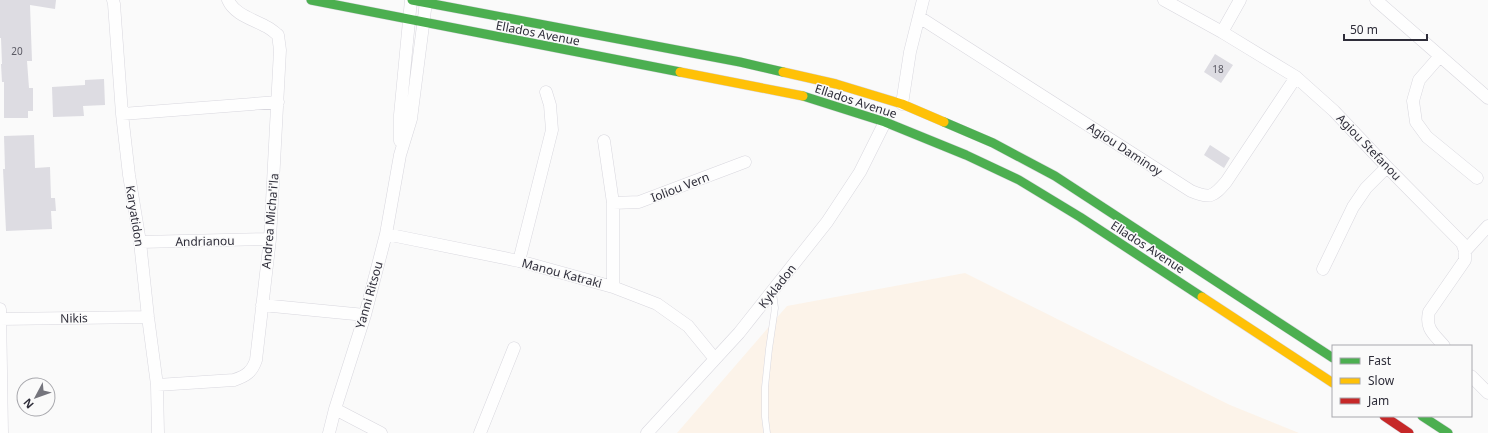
<svg xmlns="http://www.w3.org/2000/svg" width="1488" height="433" font-family="'Noto Sans',sans-serif">
  <style>
    .commercial { fill: #fcf3e9 }
    .building { fill: #dddce2 }
    .lines { fill: none; stroke-linecap: round; stroke-linejoin: round }
    .lane-casing { stroke: #d8d7de; stroke-width: 7 }
    .street-casing { stroke: #d8d7de; stroke-width: 13 }
    .fast-casing { stroke: #d8d7de; stroke-width: 10 }
    .slow-casing { stroke: #d8d7de; stroke-width: 10 }
    .jam-casing { stroke: #d8d7de; stroke-width: 10 }
    .lane { stroke: #fefefe; stroke-width: 6 }
    .street { stroke: #fefefe; stroke-width: 12 }
    .fast { stroke: #4caf50; stroke-width: 9 }
    .slow { stroke: #ffc107; stroke-width: 9 }
    .jam { stroke: #c62828; stroke-width: 9 }
    .labels { text-anchor: middle; dominant-baseline: central; stroke-width: 3; stroke-linejoin: round; paint-order: stroke }
    .number-label { font-size: 10px; fill: #5a5963 }
    .street-label { font-size: 12px; fill: #2e2d39; stroke: #fafafa }
  </style>
  <rect width="100%" height="100%" fill="#fafafa"/>
  <!-- commercial -->
  <path class="commercial" d="M965,273L1230,405L1299,433H677L787,306Z"/>
  <!-- building -->
  <path class="building" d="M0,0H56L55,9L30,5L32,61H27L29,88H33V111H28V118H4V82H2L1,64H2L1,38H0Z
    M1215,54L1233,65L1221,83L1204,72Z
    M104,79L105,105L83,106L84,116L53,117L52,87L85,85V80Z
    M34,135L35,168L50,167L51,198H55L56,211H51L52,229L6,231L3,169H5L4,136Z
    M1210,145L1230,158L1224,168L1204,155Z"/>
  <g class="lines">
    <defs>
      <path id="lane" d="M767,433L765,417V387L769,349L775,308L773,292"/>
      <path id="street" d="M113,0L114,4L122,114L129,175L140,242L148,317L157,385L158,433
        M1164,0L1222,32L1296,77L1334,111L1387,167L1462,243L1465,251V260L1429,312C1425,329 1434,334 1444,346
        M1376,0L1488,98
        M919,17L1191,191C1210,199 1213,197 1226,182L1296,77
        M1222,32L1240,0
        M1440,56L1419,80L1413,101L1416,122L1427,137L1477,178
        M902,104L910,52L923,0
        M122,114L278,102
        M400,141V115L411,0
        M604,141L613,203V287
        M613,203L639,202L745,162
        M386,234L519,261L613,287L657,304L688,326L715,359
        M140,242L270,239
        M1465,251L1488,226
        M519,261L552,130L550,105L546,92
        M1323,269L1353,207L1366,188L1387,167
        M262,305L365,315
        M0,309L2,433
        M0,319L148,317
        M1471,376L1488,393
        M157,385L234,380C246,376 252,372 256,360L270,239L280,50L278,35C274,32 270,28 265,26C252,19 234,14 228,0
        M335,409L381,433
        M329,433L335,409L365,315L386,234L400,155L411,119L426,2
        M480,433L514,348
        M647,433L739,333L827,222L860,172L885,122"/>
      <path id="fast" d="M311,0L680,72
        M412,0L740,62L783,72
        M803,96L885,122L966,155L1019,180L1080,217L1202,297
        M944,122L993,143L1055,176L1333,358
        M1422,416L1448,433"/>
      <path id="slow" d="M680,72L803,96
        M783,72L836,84L902,104L944,122
        M1202,297L1333,383"/>
      <path id="jam" d="M1384,416L1409,433"/>
    </defs>
    <!-- lane casing -->
    <use href="#lane" class="lane-casing"/>
    <!-- street casing -->
    <use href="#street" class="street-casing"/>
    <!-- fast casing -->
    <use href="#fast" class="fast-casing"/>
    <!-- slow casing -->
    <use href="#slow" class="slow-casing"/>
    <!-- jam casing -->
    <use href="#jam" class="jam-casing"/>
    <!-- lane -->
    <use href="#lane" class="lane"/>
    <!-- street -->
    <use href="#street" class="street"/>
    <!-- fast -->
    <use href="#fast" class="fast"/>
    <!-- slow -->
    <use href="#slow" class="slow"/>
    <!-- jam -->
    <use href="#jam" class="jam"/>
  </g>
  <g class="labels">
    <!-- number labels -->
    <g class="number-label">
      <text x="17" y="51">20</text>
      <text x="1218" y="69">18</text>
    </g>
    <!-- street labels -->
    <g class="street-label">
      <text transform="translate(538 33) rotate(11)">Ellados Avenue</text>
      <text transform="translate(856 101) rotate(18)">Ellados Avenue</text>
      <text transform="translate(1369 147) rotate(46)">Agiou Stefanou</text>
      <text transform="translate(1125 149) rotate(33)">Agiou Daminoy</text>
      <text transform="translate(680 187) rotate(-21)">Ioliou Vern</text>
      <text transform="translate(135 216) rotate(81)">Karyatidon</text>
      <text transform="translate(270 221) rotate(-85)">Andrea Micha'i'la</text>
      <text transform="translate(205 241) rotate(-1)">Andrianou</text>
      <text transform="translate(1148 247) rotate(33)">Ellados Avenue</text>
      <text transform="translate(562 273) rotate(15)">Manou Katraki</text>
      <text transform="translate(777 286) rotate(-52)">Kykladon</text>
      <text transform="translate(369 295) rotate(-74)">Yanni Ritsou</text>
      <text transform="translate(74 318) rotate(-1)">Nikis</text>
    </g>
  </g>
  <!-- legend -->
  <rect x="1332" y="345" width="140" height="72" fill="#fafafa" stroke="#a8a8ad"/>
  <rect x="1340" y="358" width="20" height="6" fill="#4caf50" stroke="#a8a8ad"/>
  <text x="1368" y="365" font-size="12" fill="#2e2d39">Fast</text>
  <rect x="1340" y="378" width="20" height="6" fill="#ffc107" stroke="#a8a8ad"/>
  <text x="1368" y="385" font-size="12" fill="#2e2d39">Slow</text>
  <rect x="1340" y="398" width="20" height="6" fill="#c62828" stroke="#a8a8ad"/>
  <text x="1368" y="405" font-size="12" fill="#2e2d39">Jam</text>
  <!-- north arrow -->
  <g transform="translate(36 397) rotate(229)"><circle r="19" fill="#fafafa" stroke="#a8a8ad"/>
  <path d="M0-3L7 15L0 10L-7 15Z" fill="#75757d"/>
  <text y="-6" font-size="11" font-weight="bold" text-anchor="middle" fill="#2e2d39">N</text>
  </g>
  <!-- scale -->
  <path d="M1344 34v6h83v-6" fill="none" stroke="#2e2d39" stroke-width="2"/>
  <text x="1350" y="34" font-size="12" fill="#2e2d39" stroke="#fafafa" stroke-width="3" paint-order="stroke">50 m</text>
</svg>
